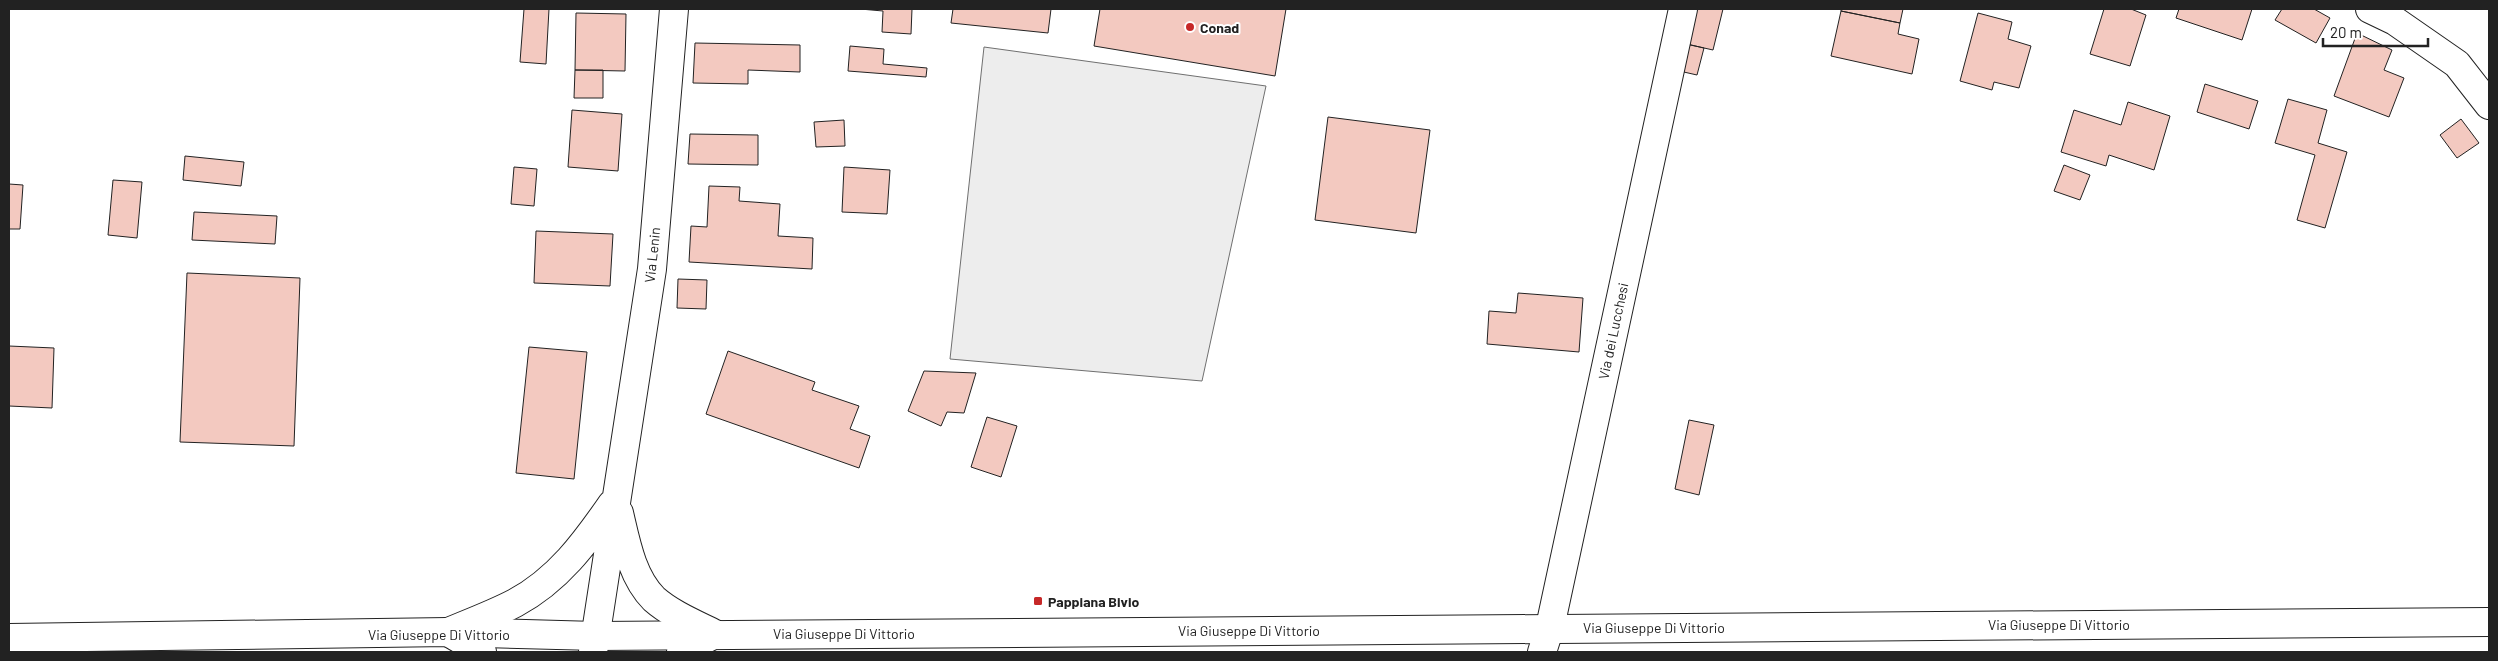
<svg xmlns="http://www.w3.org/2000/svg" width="2498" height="661" font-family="Barlow,sans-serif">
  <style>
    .parking { fill: #ededed; stroke: #6f6f6f }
    .building { fill: #f3c9c0; stroke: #222 }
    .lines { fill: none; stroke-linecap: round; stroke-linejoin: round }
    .minor-casing { stroke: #222; stroke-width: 30 }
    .tertiary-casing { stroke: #222; stroke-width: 30 }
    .secondary-casing { stroke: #222; stroke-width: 30 }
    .minor { stroke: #fff; stroke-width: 28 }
    .tertiary { stroke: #fff; stroke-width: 28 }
    .secondary { stroke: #fff; stroke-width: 28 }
    .poi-dot { fill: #c62828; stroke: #fff; stroke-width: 2 }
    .labels { text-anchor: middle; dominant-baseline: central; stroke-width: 4; stroke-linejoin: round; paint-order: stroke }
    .poi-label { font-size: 14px; font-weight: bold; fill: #222; stroke: #fff; text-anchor: start }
    .street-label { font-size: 14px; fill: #222; stroke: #fff }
  </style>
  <rect width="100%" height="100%" fill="#fff"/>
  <!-- parking -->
  <path class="parking" d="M984,47L1266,86L1202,381L950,359Z"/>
  <!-- building -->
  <path class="building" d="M524,9H549L546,64L520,62Z
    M860,9H912L911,34L882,32L883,11Z
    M953,9H1051L1048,33L951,23Z
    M1100,9H1286L1275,76L1094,46Z
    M1691,9H1723L1713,50L1682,43Z
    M1841,9H1903L1900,23L1841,11Z
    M2104,9H2131L2146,15L2130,66L2090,54Z
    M2179,9H2252L2242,40L2176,18Z
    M2282,9H2314L2330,18L2316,43L2275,20Z
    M1841,11L1900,23L1898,34L1919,39L1912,74L1831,56Z
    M576,13L626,14L625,71L575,70Z
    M1978,13L2012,22L2008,39L2031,46L2019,88L1994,82L1992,90L1960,81Z
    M2357,33L2392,50L2384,70L2404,78L2389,117L2334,96Z
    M695,43L800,45V72L748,70V84L693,83Z
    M1682,43L1704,48L1697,75L1675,70Z
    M850,46L884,49L883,64L927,68L926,77L848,71Z
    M575,70H603V98H574Z
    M2205,84L2258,101L2249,129L2197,112Z
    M2288,99L2327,110L2318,143L2347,152L2325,228L2297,220L2315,155L2275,143Z
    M2128,102L2170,116L2154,170L2109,155L2106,166L2061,152L2074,110L2121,125Z
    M572,110L622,114L618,171L568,167Z
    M1328,117L1430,130L1416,233L1315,220Z
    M2461,119L2479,143L2457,158L2440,135Z
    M844,120L845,146L816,147L814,122Z
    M690,134L758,135V165L688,164Z
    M185,156L244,162L241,186L183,180Z
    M2064,165L2090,175L2080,200L2054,191Z
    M514,167L537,169L534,206L511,204Z
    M844,167L890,170L887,214L842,212Z
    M113,180L142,182L137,238L108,235Z
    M9,184L23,185L20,229H9Z
    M709,186L740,187L739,201L780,204L778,236L813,238L812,269L689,262L691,226L707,227Z
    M194,212L277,216L275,244L192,240Z
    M536,231L613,234L610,286L534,283Z
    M187,273L300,278L294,446L180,442Z
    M678,279L707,280L706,309L677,308Z
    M1518,293L1583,298L1579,352L1487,344L1489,311L1516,313Z
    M9,346L54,348L52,408L9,406Z
    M529,347L587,352L574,479L516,473Z
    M728,351L815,382L812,390L859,406L850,429L870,436L859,468L706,414Z
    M924,371L976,373L964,413L947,412L941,426L908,411Z
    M987,417L1017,426L1001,477L971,467Z
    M1689,420L1714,425L1699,495L1675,489Z"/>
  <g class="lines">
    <defs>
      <path id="minor" d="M2370,9L2395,21L2457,64L2489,105
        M1542,652L1550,627L1683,9"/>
      <path id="tertiary" d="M619,513C626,543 632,577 654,599C671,614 695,624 715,634
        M448,632C470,623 494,614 515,603C558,580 585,543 612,504
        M448,632L482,652
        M593,652L652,269L674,9
        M681,652L715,634"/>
      <path id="secondary" d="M9,638L448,632L596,636L2489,622"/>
    </defs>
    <!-- minor casing -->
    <use href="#minor" class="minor-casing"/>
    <!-- tertiary casing -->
    <use href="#tertiary" class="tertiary-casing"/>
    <!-- secondary casing -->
    <use href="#secondary" class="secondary-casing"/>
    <!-- minor -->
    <use href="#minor" class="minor"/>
    <!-- tertiary -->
    <use href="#tertiary" class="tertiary"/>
    <!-- secondary -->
    <use href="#secondary" class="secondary"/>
  </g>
  <!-- markers -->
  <g class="poi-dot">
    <circle cx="1190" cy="27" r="5"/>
    <rect x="1033" y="596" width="10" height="10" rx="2.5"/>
  </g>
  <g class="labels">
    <!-- poi labels -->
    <g class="poi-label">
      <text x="1200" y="27">Conad</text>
      <text x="1048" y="601">Pappiana Bivio</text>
    </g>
    <!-- street labels -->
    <g class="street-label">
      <text transform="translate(652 255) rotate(-84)">Via Lenin</text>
      <text transform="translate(1613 331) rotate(-78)">Via dei Lucchesi</text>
      <text x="2059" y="624">Via Giuseppe Di Vittorio</text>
      <text x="1654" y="627">Via Giuseppe Di Vittorio</text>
      <text x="1249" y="630">Via Giuseppe Di Vittorio</text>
      <text x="844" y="633">Via Giuseppe Di Vittorio</text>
      <text x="439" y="634">Via Giuseppe Di Vittorio</text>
    </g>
  </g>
  <!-- border -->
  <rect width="2498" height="661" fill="none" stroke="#222222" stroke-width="20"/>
  <!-- scale -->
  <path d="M2323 38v8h105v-8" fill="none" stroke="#222222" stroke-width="2.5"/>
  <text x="2330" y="38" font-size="15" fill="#222222" stroke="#ffffff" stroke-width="4" paint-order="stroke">20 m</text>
</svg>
